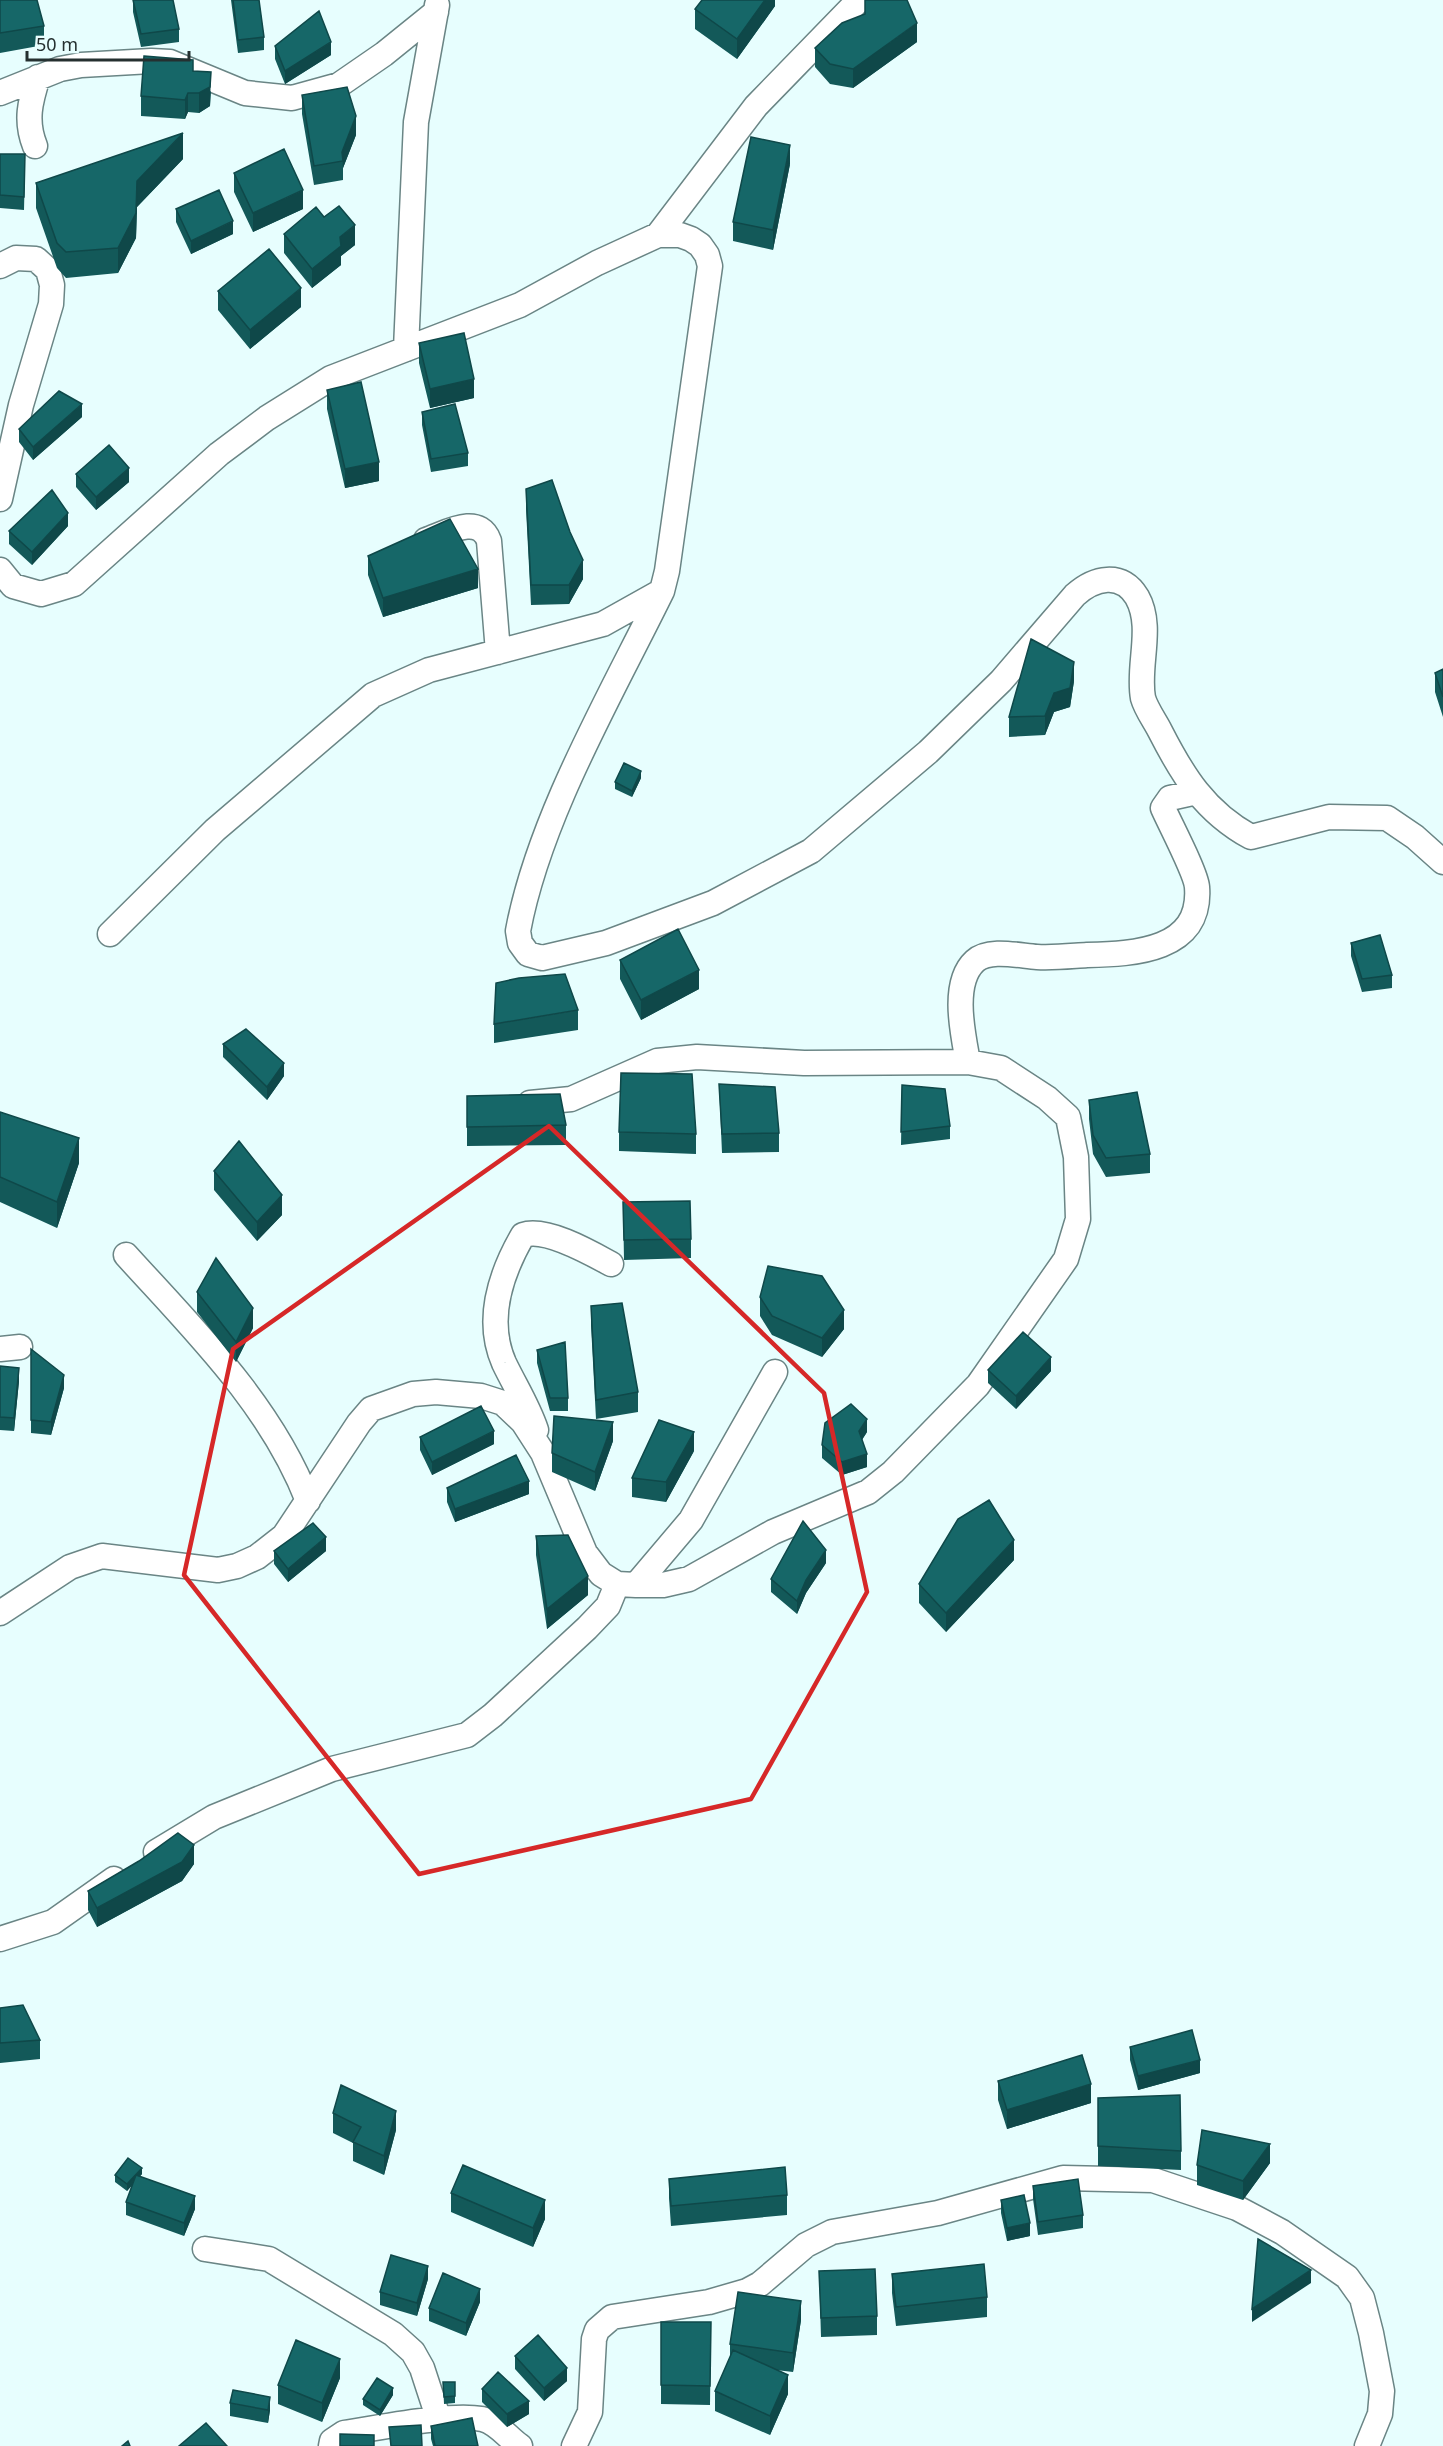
<svg xmlns="http://www.w3.org/2000/svg" width="1443" height="2446" font-family="'Noto Sans',sans-serif">
  <style>
    .lines { fill: none; stroke-linecap: round; stroke-linejoin: round }
    .street-casing { stroke: #6a8585; stroke-width: 27 }
    .street { stroke: #fff; stroke-width: 24 }
    .wall { fill: #135959 }
    .shaded-wall { fill: #0f4849 }
    .building { fill: #166768; stroke: #0f4849; stroke-width: 1.5 }
    .marked { fill: none; stroke: #d62828; stroke-width: 4.5; stroke-linejoin: round }
  </style>
  <rect width="100%" height="100%" fill="#e7fefe"/>
  <g class="lines">
    <defs>
      <path id="street" d="M0,93L60,69L81,65L151,61L170,62L245,93L292,98L339,85L384,54L436,12
        M35,146C25,121 30,102 38,77
        M658,235L756,106L859,0
        M0,266L16,258L36,259L48,270L52,285L51,304L21,405L0,499
        M406,349L416,122L437,5
        M426,540C446,533 479,513 489,541L498,652
        M0,570L13,586L41,594L74,584L219,454L267,418L331,378L520,305L597,263L658,235H680L691,239L700,245L707,255L710,266L667,571L662,591C611,695 539,818 518,931L520,943L528,954L542,958L606,943L713,903L811,851L928,752L1001,681L1075,595C1094,578 1121,571 1137,597C1154,627 1137,666 1143,698C1146,709 1155,721 1160,731C1183,776 1205,812 1251,837L1329,817L1387,818L1415,837L1443,862
        M110,934L215,830L373,695L429,670L603,624L662,591
        M968,1062C963,1034 951,983 975,961C989,948 1020,956 1037,957C1054,958 1071,956 1087,955C1134,954 1202,951 1197,887C1196,873 1170,824 1163,808L1170,798L1197,792
        M126,1255C194,1330 271,1405 308,1501
        M0,1349L20,1347
        M536,1430C528,1406 515,1386 504,1363C485,1320 501,1273 523,1235C546,1227 591,1253 611,1264
        M636,1585L691,1520L775,1372
        M0,1613L70,1567L102,1556L218,1570L237,1566L257,1557L284,1536L359,1423L371,1409L413,1394L436,1392L481,1396L503,1403L523,1422L543,1453L585,1553L601,1574L617,1584L636,1585H663L689,1579L773,1532L868,1492L893,1472L978,1385L1066,1259L1078,1219L1076,1157L1068,1117L1047,1098L1001,1068L968,1062L804,1063L697,1057L657,1061L571,1099L530,1103
        M156,1852L214,1817L332,1769L467,1735L493,1715L587,1628L608,1606L617,1584
        M0,1939L53,1922L114,1879
        M205,2249L269,2259L393,2334L413,2352L422,2368L439,2420
        M331,2446L332,2441L344,2433C379,2428 449,2413 482,2419C497,2422 508,2438 520,2446
        M574,2446L590,2412L594,2339L597,2330L612,2317L709,2302L747,2291L760,2284L806,2245L832,2232L938,2213L1063,2178L1153,2180L1237,2208L1282,2232L1347,2277L1362,2298L1371,2333L1382,2391L1380,2414L1367,2446"/>
    </defs>
    <!-- street casing -->
    <use href="#street" class="street-casing"/>
    <!-- street -->
    <use href="#street" class="street"/>
  </g>
  <!-- wall -->
  <path class="wall" d="M0,0L44,26V45L0,53Z
    M133,0L179,29V42L141,47L133,12Z
    M231,0H259L264,37V50L238,53Z
    M775,0V6L737,59L695,29V9Z
    M917,42L853,88L830,84L815,67V48Z
    M275,46L331,55L285,84L275,59Z
    M193,71L211,92L210,106L199,113L188,112L185,119L141,116V96Z
    M302,95L356,135L343,168V180L314,185L302,114Z
    M0,154L25,167L24,210L0,208Z
    M183,159L137,207L136,238L118,273L66,278L57,268L36,208V183Z
    M790,164L773,250L733,241V222Z
    M234,173L303,209L253,232L234,192Z
    M176,209L233,234L191,254L176,222Z
    M324,217L355,245L341,256V265L312,288L284,253V234Z
    M218,291L301,307L250,349L218,310Z
    M419,343L474,398L430,408L419,363Z
    M327,390L379,481L345,488L327,409Z
    M422,412L468,453V466L431,472L422,425Z
    M82,417L33,460L19,442V429Z
    M76,474L129,482L96,510L76,487Z
    M526,489L570,532L583,579L569,604L531,605L526,509Z
    M68,526L32,565L9,544V531Z
    M368,556L478,588L383,617L368,575Z
    M1443,669V717L1435,692V673Z
    M1074,681L1070,707L1054,712L1045,735L1009,737V717Z
    M641,778L632,797L615,789V782Z
    M1351,943L1392,975V988L1362,992L1351,956Z
    M620,960L699,989L641,1020L620,979Z
    M578,1010V1030L494,1043V1024Z
    M223,1044L284,1076L267,1100L223,1057Z
    M719,1084L779,1133V1152L722,1153Z
    M902,1085L950,1126V1139L901,1145Z
    M467,1096L566,1125V1145L467,1146Z
    M1089,1100L1150,1154V1173L1106,1177L1093,1154L1089,1119Z
    M0,1112L79,1163L57,1228L0,1202Z
    M619,1132L696,1134V1154L619,1151Z
    M214,1171L282,1215L257,1241L214,1190Z
    M623,1202L691,1239V1258L624,1260Z
    M197,1292L253,1328L236,1362L197,1312Z
    M760,1297L844,1329L822,1357L772,1335L760,1316Z
    M591,1306L638,1392V1412L596,1419L591,1325Z
    M31,1349L64,1388L51,1435L31,1433Z
    M537,1350L568,1398V1411H550L537,1363Z
    M0,1366L19,1381L14,1431L0,1430Z
    M988,1370L1051,1371L1016,1409L988,1383Z
    M867,1432L862,1440L867,1467L842,1475L822,1458V1445Z
    M420,1437L494,1444L432,1475L420,1450Z
    M613,1441L595,1491L552,1472V1453Z
    M694,1451L666,1502L632,1497V1478Z
    M447,1488L529,1494L455,1522L447,1502Z
    M536,1536L588,1595L547,1629L536,1555Z
    M274,1551H326L288,1582L274,1564Z
    M1014,1560L946,1632L919,1603V1584Z
    M826,1563L806,1593L797,1614L771,1592V1579Z
    M139,1861L194,1864L182,1881L97,1927L88,1910V1891Z
    M0,2008L40,2040V2059L0,2063Z
    M1130,2047L1200,2073L1138,2090L1130,2060Z
    M998,2081L1091,2103L1007,2129L998,2100Z
    M1098,2098L1181,2151V2170L1098,2166Z
    M333,2113L396,2130L384,2175L353,2161V2143L333,2133Z
    M1270,2163L1243,2200L1197,2185V2165Z
    M142,2174L140,2176L195,2209L184,2236L126,2215V2202L133,2184L127,2191L115,2182V2175Z
    M669,2179L787,2195V2215L671,2226L669,2198Z
    M1033,2186L1083,2215V2228L1038,2235L1033,2199Z
    M451,2193L545,2219L533,2247L451,2212Z
    M1001,2200L1030,2236L1007,2241L1001,2213Z
    M819,2271L877,2316V2335L821,2337Z
    M892,2274L987,2297V2317L896,2326L892,2293Z
    M428,2279L417,2316L380,2305V2292Z
    M480,2302L466,2336L429,2321V2308Z
    M801,2320L793,2372L776,2370L788,2394L770,2435L715,2411V2391L730,2357V2344Z
    M661,2322H711L710,2405L661,2404Z
    M515,2356L567,2381L544,2401L515,2369Z
    M340,2378L322,2422L278,2404V2385Z
    M443,2382H455V2403L444,2404Z
    M482,2389L529,2414L507,2427L482,2402Z
    M393,2395L380,2416L363,2405V2399Z
    M230,2403L270,2410L268,2423L230,2416Z
    M431,2426L478,2446H433L431,2439Z"/>
  <!-- shaded-wall -->
  <path class="shaded-wall" d="M765,0H775V6L737,59V39Z
    M917,23V42L853,88V69Z
    M331,42V55L285,84V71Z
    M211,72L210,106L199,113V93Z
    M188,93V112L185,119V100Z
    M356,116V135L343,168L342,152Z
    M183,133V159L137,207L136,238L118,273V248L137,181Z
    M790,145V164L773,250V230Z
    M303,190V209L253,232V213Z
    M233,221V234L191,254V241Z
    M355,225V245L341,256V265L312,288V269L340,237Z
    M301,288V307L250,349V330Z
    M474,379V398L430,408V389Z
    M82,404V417L33,460V447Z
    M379,462V481L345,488V469Z
    M129,468V482L96,510V497Z
    M68,513V526L32,565V552Z
    M583,560V579L569,604V585Z
    M478,569V588L383,617V598Z
    M1074,662V681L1070,707L1054,712L1045,735V716L1054,693Z
    M641,771V778L632,797V791Z
    M699,970V989L641,1020V1000Z
    M284,1063V1076L267,1100V1087Z
    M79,1138V1163L57,1228V1202Z
    M282,1195V1215L257,1241V1222Z
    M253,1308V1328L236,1362V1342Z
    M844,1310V1329L822,1357V1338Z
    M1051,1357V1371L1016,1409V1396Z
    M19,1368V1381L14,1431V1418Z
    M64,1375V1388L51,1435V1422Z
    M867,1419V1432L859,1444V1431Z
    M613,1422V1441L595,1491V1472Z
    M494,1431V1444L432,1475V1462Z
    M694,1432V1451L666,1502V1482Z
    M867,1454V1467L842,1475V1462Z
    M529,1481V1494L455,1522V1509Z
    M326,1537V1551L288,1582V1569Z
    M1014,1540V1560L946,1632V1613Z
    M826,1550V1563L806,1593L797,1614V1601L806,1580Z
    M588,1576V1595L547,1629V1609Z
    M194,1845V1864L182,1881L97,1927V1908Z
    M1200,2060V2073L1138,2090V2076Z
    M1091,2084V2103L1007,2129V2110Z
    M396,2111V2130L384,2175V2156Z
    M1270,2144V2163L1243,2200V2181Z
    M142,2168V2174L127,2191V2184Z
    M195,2196V2209L184,2236V2223Z
    M545,2200V2219L533,2247V2228Z
    M1030,2223V2236L1007,2241V2228Z
    M428,2266V2279L417,2316V2303Z
    M1311,2270V2283L1252,2322V2309Z
    M480,2289V2302L466,2336V2323Z
    M801,2301V2320L793,2372V2353Z
    M340,2359V2378L322,2422V2403Z
    M567,2368V2381L544,2401V2388Z
    M788,2375V2394L770,2435V2416Z
    M393,2388V2395L380,2416V2410Z
    M270,2397V2410L268,2423V2410Z
    M529,2401V2414L507,2427V2414Z"/>
  <!-- building -->
  <path class="building" d="M0,0H37L44,26L0,33Z
    M133,0H173L179,29L141,34Z
    M233,0H259L264,37L238,40Z
    M702,0H765L737,39L695,9Z
    M865,0H907L917,23L853,69L830,64L815,48L842,23L865,14Z
    M319,11L331,42L285,71L275,46Z
    M144,56L193,60V71L211,72L210,87L199,93H188L185,100L141,96Z
    M347,87L356,116L342,152L343,161L314,166L302,95Z
    M183,133L137,181L136,213L118,248L66,252L57,243L36,183Z
    M751,137L790,145L773,230L733,222Z
    M284,149L303,190L253,213L234,173Z
    M0,154H25L24,197L0,195Z
    M219,190L233,221L191,241L176,209Z
    M339,206L355,225L340,237L341,246L312,269L284,234L316,207L324,217Z
    M269,249L301,288L250,330L218,291Z
    M464,333L474,379L430,389L419,343Z
    M361,382L379,462L345,469L327,390Z
    M59,391L82,404L33,447L19,429Z
    M455,404L468,453L431,459L422,412Z
    M109,445L129,468L96,497L76,474Z
    M552,480L570,532L583,560L569,585H531L526,489Z
    M52,490L68,513L32,552L9,531Z
    M450,519L478,569L383,598L368,556Z
    M1031,639L1074,662L1070,688L1054,693L1045,716L1009,717Z
    M1443,669V697L1435,673Z
    M624,763L641,771L632,791L615,782Z
    M678,929L699,970L641,1000L620,960Z
    M1380,935L1392,975L1362,979L1351,943Z
    M565,974L578,1010L494,1024L496,983L519,978Z
    M246,1029L284,1063L267,1087L223,1044Z
    M621,1073L692,1074L696,1134L619,1132Z
    M719,1084L775,1087L779,1133L722,1134Z
    M902,1085L945,1089L950,1126L901,1132Z
    M1137,1092L1150,1154L1106,1158L1093,1135L1089,1100Z
    M560,1094L566,1125L467,1127V1096Z
    M0,1112L79,1138L57,1202L0,1177Z
    M239,1141L282,1195L257,1222L214,1171Z
    M690,1201L691,1239L624,1240L623,1202Z
    M216,1258L253,1308L236,1342L197,1292Z
    M768,1266L822,1276L844,1310L822,1338L772,1316L760,1297Z
    M622,1303L638,1392L596,1400L591,1306Z
    M1023,1332L1051,1357L1016,1396L988,1370Z
    M565,1342L568,1398H550L537,1350Z
    M31,1349L64,1375L51,1422L31,1420Z
    M0,1366L19,1368L14,1418L0,1417Z
    M851,1404L867,1419L859,1431L867,1454L842,1462L822,1445L825,1423Z
    M481,1406L494,1431L432,1462L420,1437Z
    M554,1416L613,1422L595,1472L552,1453Z
    M659,1420L694,1432L666,1482L632,1478Z
    M516,1455L529,1481L455,1509L447,1488Z
    M989,1500L1014,1540L946,1613L919,1584L958,1519Z
    M803,1521L826,1550L806,1580L797,1601L771,1579Z
    M313,1523L326,1537L288,1569L274,1551Z
    M568,1535L588,1576L547,1609L536,1536Z
    M178,1833L194,1845L182,1862L97,1908L88,1891L139,1861Z
    M23,2005L40,2040L0,2043V2008Z
    M1192,2030L1200,2060L1138,2076L1130,2047Z
    M1082,2055L1091,2084L1007,2110L998,2081Z
    M341,2085L396,2111L384,2156L353,2142L361,2127L333,2113Z
    M1180,2095L1181,2151L1098,2146V2098Z
    M1202,2130L1270,2144L1243,2181L1197,2165Z
    M128,2158L142,2168L127,2184L115,2175Z
    M463,2165L545,2200L533,2228L451,2193Z
    M785,2167L787,2195L671,2206L669,2179Z
    M136,2175L195,2196L184,2223L126,2202Z
    M1078,2179L1083,2215L1038,2222L1033,2186Z
    M1024,2195L1030,2223L1007,2228L1001,2200Z
    M1258,2239L1311,2270L1252,2309Z
    M391,2255L428,2266L417,2303L380,2292Z
    M984,2264L987,2297L896,2307L892,2274Z
    M875,2269L877,2316L821,2318L819,2271Z
    M443,2273L480,2289L466,2323L429,2308Z
    M738,2292L801,2301L793,2353L730,2344Z
    M661,2322H711L710,2386L661,2385Z
    M538,2335L567,2368L544,2388L515,2356Z
    M296,2340L340,2359L322,2403L278,2385Z
    M733,2350L788,2375L770,2416L715,2391Z
    M498,2372L529,2401L507,2414L482,2389Z
    M377,2378L393,2388L380,2410L363,2399Z
    M443,2382H455V2396L444,2397Z
    M233,2390L270,2397L268,2410L230,2403Z
    M472,2418L478,2446H435L431,2426Z
    M206,2423L227,2446H179Z
    M421,2425L422,2446H391L389,2427Z
    M340,2434L374,2435V2446H340Z
    M128,2441L130,2446H122Z"/>
  <!-- marked area -->
  <path class="marked" d="M549,1126L824,1393L867,1592L751,1799L419,1874L184,1575L233,1349Z"/>
  <!-- scale -->
  <path d="M27 51v9h162v-9" fill="none" stroke="#253030" stroke-width="3"/>
  <text x="36" y="51" font-size="18" fill="#253030" stroke="#e7fefe" stroke-width="4.5" paint-order="stroke">50 m</text>
</svg>
